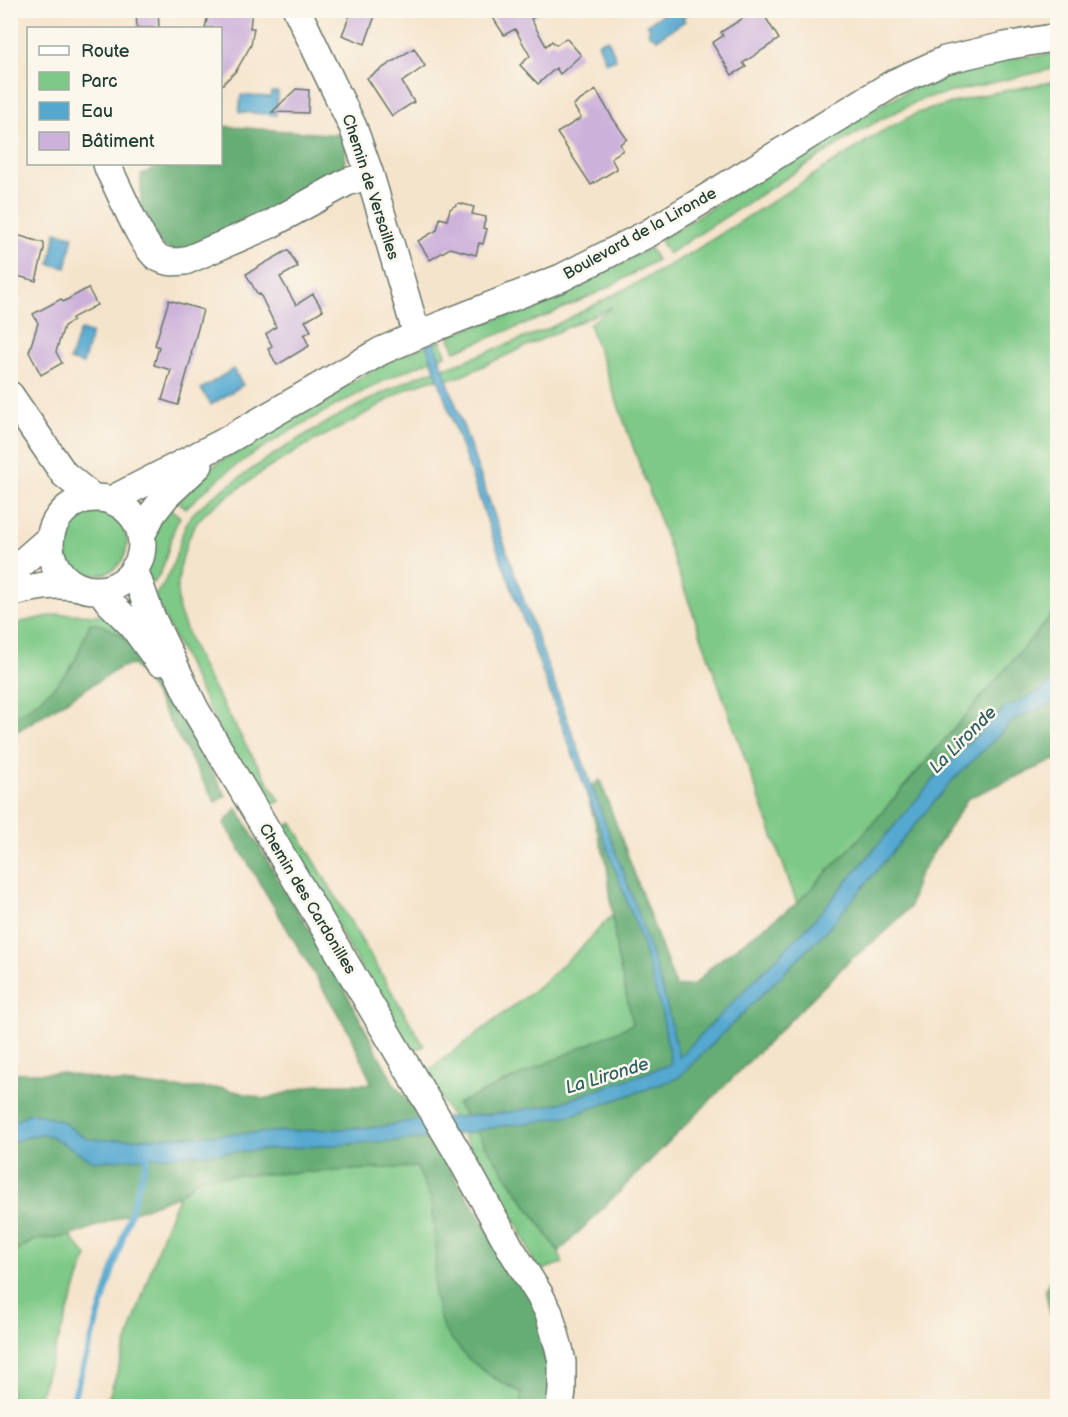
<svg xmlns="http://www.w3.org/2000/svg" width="1068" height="1417" font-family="'Balsamiq Sans',sans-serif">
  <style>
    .green { fill: #7ec987; stroke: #4e835e; stroke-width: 1.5 }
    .forest { fill: #66ad74; stroke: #427554; stroke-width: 1.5 }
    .water { fill: #54a8d0; stroke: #3a7282; stroke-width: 1.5 }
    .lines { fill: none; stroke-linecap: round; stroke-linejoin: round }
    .stream { stroke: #54a8d0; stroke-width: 6 }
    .building { fill: #ccb1da }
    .minor-casing { stroke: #6a7769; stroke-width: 30 }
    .minor { stroke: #fff; stroke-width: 27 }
    .labels { text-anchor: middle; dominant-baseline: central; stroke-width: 5; stroke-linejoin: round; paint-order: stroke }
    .street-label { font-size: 16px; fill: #1f3d34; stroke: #fbf7ec }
    .water-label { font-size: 18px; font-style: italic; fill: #2f5d63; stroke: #fbf7ec }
  </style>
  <rect width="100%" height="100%" fill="#fbf7ec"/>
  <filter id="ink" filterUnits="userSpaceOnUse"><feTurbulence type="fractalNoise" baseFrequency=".0167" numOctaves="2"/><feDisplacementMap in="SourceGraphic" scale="12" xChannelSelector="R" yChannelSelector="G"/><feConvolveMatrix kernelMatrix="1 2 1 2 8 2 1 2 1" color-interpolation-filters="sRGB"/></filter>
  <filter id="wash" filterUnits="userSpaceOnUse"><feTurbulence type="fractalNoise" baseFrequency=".008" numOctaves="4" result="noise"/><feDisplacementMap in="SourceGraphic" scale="24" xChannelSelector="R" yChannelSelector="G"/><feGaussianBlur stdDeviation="1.35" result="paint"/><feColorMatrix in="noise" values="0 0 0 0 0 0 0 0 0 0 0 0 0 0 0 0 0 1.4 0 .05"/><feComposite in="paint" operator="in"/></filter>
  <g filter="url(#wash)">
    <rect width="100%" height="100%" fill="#f5e4cc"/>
    <!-- green -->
    <path class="green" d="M1057,50V68L922,99L876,122L850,137L668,254L660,240L837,128L943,72L1013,57L1038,56L1051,54L1052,51Z
      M1057,81V609L860,838L797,903L589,324L612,307L457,378L430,380L408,388L353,421L308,444L262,472L206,512L195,525L187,542L180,567L177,592L179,611L194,650L204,671L251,754L280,801L265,809L216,723L154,597C166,583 172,569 177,553C181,540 183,526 192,515C203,502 221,491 235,481C279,449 326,421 375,397C399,385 424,371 451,366L550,328L650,276L691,253L881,132L917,113L977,96Z
      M650,248L657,260L605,289L577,302L546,316L455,351L449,335C486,323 523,311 558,295C590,281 620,264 650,248Z
      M441,340L446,355C407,368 373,386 337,405C308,421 278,437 250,456C227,471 206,489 186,508L174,498L198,475L273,429L388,361Z
      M167,506L180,517C168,534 168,568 154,582C151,584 148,585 145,587L144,572L150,552V543Z
      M63 543a32 32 0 1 1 64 0a32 32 0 1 1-64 0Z
      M60,614L111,615L128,639L102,625L90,623C85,635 81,647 76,658C66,680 32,708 11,718V624Z
      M292,823L424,1046L410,1052L280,829Z
      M613,914L617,955L634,1024L457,1104L559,1252L563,1263L538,1271L518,1225L425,1073L536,989L584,945Z
      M417,1167L431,1200L436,1248L434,1294L492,1377L522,1393L520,1406H106L164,1230L179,1195L200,1177Z
      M70,1236L87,1256L36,1406H11V1242Z"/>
    <!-- forest -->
    <path class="forest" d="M221,126L341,135L346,148L344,166L239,230L178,253L159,244L141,208V175L162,164H220Z
      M1057,609V759L968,798L917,878L910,907L883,934L849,961L559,1252L457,1104L633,1024L617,955L607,866L586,791L600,780L676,987L694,985L714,964L797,903L860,838Z
      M90,623L102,625L128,639L151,666L226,796L215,802L146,680L133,665L121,667L11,735V718C32,708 66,680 76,658C81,647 85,635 90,623Z
      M237,808L290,900L329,960L394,1084L418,1113L440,1145L444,1160L543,1316L555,1406H520L522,1393L492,1377L467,1358L443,1329L434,1294L436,1248L431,1200L417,1167L200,1177L179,1195L70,1236L34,1240L11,1255V1073H63L112,1082L173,1088H223L264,1099L318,1084H372L350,1034L224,823Z
      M1057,1268V1312L1050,1314L1045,1289Z"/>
    <!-- water -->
    <path class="water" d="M669,10L684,11L686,14L683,18L685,21L657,39L655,37L649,35L648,31L650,29L647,24Z
      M608,39L616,59L606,63L598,43Z
      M271,92H278L276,115L239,112L241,95L270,97Z
      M56,232L73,236L66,268L50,264Z
      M81,330L91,333V336L83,364L70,360L79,332Z
      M434,342L528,612L638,912L665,998L679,1057L815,919L946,765L1005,708L1043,690L1057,675V697L1053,703L1015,719L949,784L829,928L678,1078L572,1115L531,1123L502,1126L446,1137L350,1144L99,1161L91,1160L51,1136C35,1132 25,1138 11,1143V1123L27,1114L36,1113L63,1122L80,1135L88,1139L107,1140L379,1127L417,1120L503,1113L557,1104L671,1064L662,1014L641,940L491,532L426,344Z
      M233,369L243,385L211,405L201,389Z"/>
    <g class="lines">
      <!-- stream -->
      <path class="stream" d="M71,1406L149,1152"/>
    </g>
    <g id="blocks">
      <!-- building -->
      <path class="building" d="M136,10H158L159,28H137Z
        M209,10H252L250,28H254L251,45L236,71L220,87V28H205Z
        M352,10H377L365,44L342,35Z
        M488,10H545L531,19L546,46L552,41L556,45L566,38L581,55L560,74L556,68L538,84L520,65L530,56L515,29L504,35Z
        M756,10H761L779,39L743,63L746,67L732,75L712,43L723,36L721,32Z
        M414,48L425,66L402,82L414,102L392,116L367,78Z
        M296,89L309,90L308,113L272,112Z
        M596,90L612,117L627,139L620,144L623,150L611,158L617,169L591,185L557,133L581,118L573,105Z
        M459,203L474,207L472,214L486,217L483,228L487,229L483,244L479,243L476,255L450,248L430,260L418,241L437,230L440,218L447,220L450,209Z
        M10,233L44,243V249L36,281L10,274Z
        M288,250L298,267L280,277L296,305L313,294L323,310L305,321L311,331L304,335L309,346L277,365L268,349L272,346L266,334L276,327L260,294L258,295L246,274Z
        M88,288L97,305L72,318L73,321L64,326L56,352L62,363L41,375L29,352L38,323L33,314L61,299L63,302Z
        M169,300L203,310L191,354L192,355L178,405L162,400L171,370L154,365L159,347L155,345Z"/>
    </g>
  </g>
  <g filter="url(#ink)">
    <use href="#blocks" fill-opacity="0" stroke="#6a7769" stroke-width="1.5"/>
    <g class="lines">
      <defs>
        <path id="minor" d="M297,10L353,127L370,175L417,335
          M107,164L109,170C119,188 142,247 157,257C167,263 175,262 185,261L269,225L347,182L370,175
          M10,395L64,474L92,497
          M50 544a46 46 0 1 1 92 0a46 46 0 1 1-92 0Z
          M111,500L224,442L381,351L439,326L561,278L649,233L894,83L945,60L1005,46L1058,37
          M141,536L152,514L166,496L199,465
          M134,569L150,614L195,709L459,1155L511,1249L539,1294L549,1313L559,1348L562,1362V1391L560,1406
          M10,573L50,538
          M100,590L110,603L133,626L159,662
          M10,593C34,587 55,582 80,587"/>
      </defs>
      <!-- minor casing -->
      <use href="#minor" class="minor-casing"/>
      <!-- minor -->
      <use href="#minor" class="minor"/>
    </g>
  </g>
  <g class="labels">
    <!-- street labels -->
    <g class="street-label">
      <text transform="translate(370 187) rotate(72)">Chemin de Versailles</text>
      <text transform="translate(640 234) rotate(-29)">Boulevard de la Lironde</text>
      <text transform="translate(307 899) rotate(59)">Chemin des Cardonilles</text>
    </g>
    <!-- water labels -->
    <g class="water-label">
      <text transform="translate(963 740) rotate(-45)">La Lironde</text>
      <text transform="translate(607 1076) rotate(-17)">La Lironde</text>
    </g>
  </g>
  <!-- margin -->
  <rect width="1068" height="1417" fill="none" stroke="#fbf7ec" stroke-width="36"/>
  <!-- legend -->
  <rect x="27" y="27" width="195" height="138" fill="#fbf7ec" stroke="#a3ada2" stroke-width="1.5"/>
  <rect x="39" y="46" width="30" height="9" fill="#ffffff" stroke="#a3ada2" stroke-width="1.5"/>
  <text x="81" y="57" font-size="18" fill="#1f3d34">Route</text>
  <rect x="39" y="72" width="30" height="18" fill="#7ec987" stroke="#a3ada2" stroke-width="1.5"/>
  <text x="81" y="87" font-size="18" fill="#1f3d34">Parc</text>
  <rect x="39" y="102" width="30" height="18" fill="#54a8d0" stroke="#a3ada2" stroke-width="1.5"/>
  <text x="81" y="117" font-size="18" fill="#1f3d34">Eau</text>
  <rect x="39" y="132" width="30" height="18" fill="#ccb1da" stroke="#a3ada2" stroke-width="1.5"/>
  <text x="81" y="147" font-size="18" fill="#1f3d34">Bâtiment</text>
</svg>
